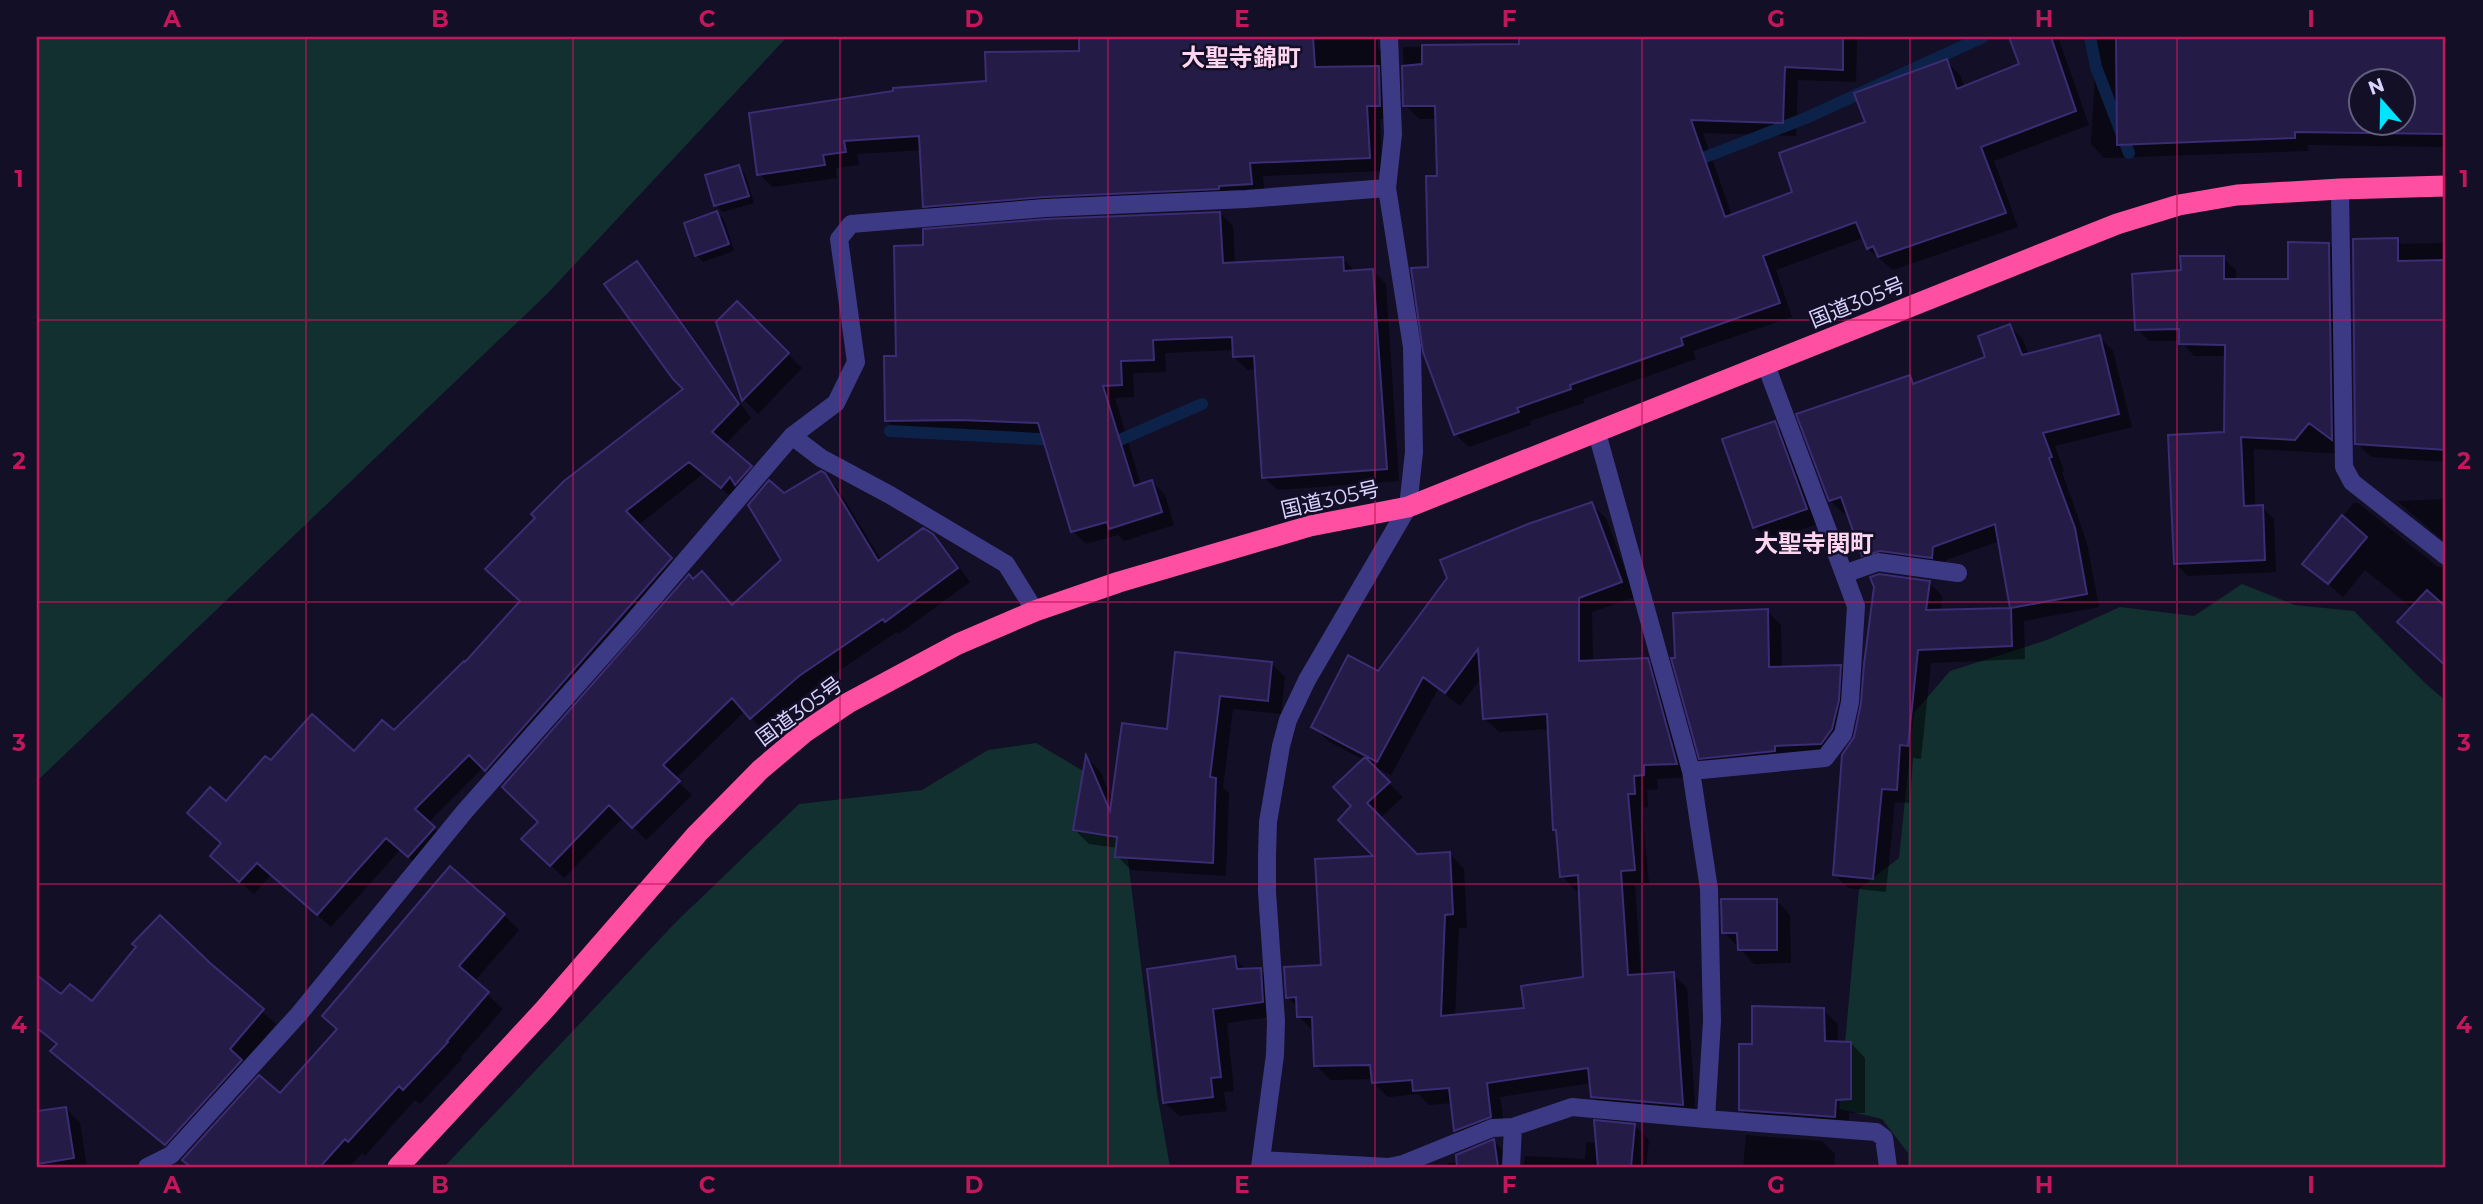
<svg xmlns="http://www.w3.org/2000/svg" width="2483" height="1204" font-family="Montserrat,'Noto Sans JP',sans-serif">
  <style>
    .green { fill: #12302f }
    .shadow { fill: #0007; fill-rule: evenodd }
    .lines { fill: none; stroke-linecap: round; stroke-linejoin: round }
    .stream { stroke: #0c2248; stroke-width: 12 }
    .building { fill: #241b47; stroke: #3b2d73; stroke-width: 2; fill-rule: evenodd }
    .minor { stroke: #3d3a85; stroke-width: 18 }
    .highway { stroke: #ff4fa3; stroke-width: 21 }
    .grid { fill: none; stroke: #c2185b; stroke-width: 2; stroke-opacity: 0.55 }
    .labels { text-anchor: middle; dominant-baseline: central; stroke-width: 5; stroke-linejoin: round; paint-order: stroke }
    .street-label { font-size: 21px; fill: #d9d4ff; stroke: #130f26 }
    .quarter-label { font-size: 24px; font-weight: bold; fill: #ffd6f0; stroke: #130f26 }
    .neatline { fill: none; stroke: #c2185b; stroke-width: 2.5 }
    .grid-label { font-size: 23px; text-anchor: middle; font-weight: bold; fill: #c2185b }
  </style>
  <rect width="100%" height="100%" fill="#130f26"/>
  <!-- green -->
  <path class="green" d="M37,37H787L547,294L37,781Z
    M2242,584L2295,605L2354,611L2426,684L2446,701V1167H1908V1153L1882,1119L1839,1109L1859,889L1899,858L1914,713L1950,671L2047,640L2120,607L2194,616Z
    M1036,743L1085,772L1126,844L1157,1093L1170,1167H444L676,922L799,804L922,790L988,750Z"/>
  <!-- shadow -->
  <path class="shadow" d="M1080,37H1168L1170,77L1230,74L1228,37H1377L1378,48L1391,61L1393,119H1380L1382,171L1263,176L1265,197L939,219L925,206L922,150L857,154L859,165L836,168L837,178L773,187L759,174L988,83L1081,52Z
    M1521,37H1854L1857,40L1856,82L1798,80L1796,136L1703,133L1732,216L1795,193L1868,123L1946,61L1960,75L1965,88L2021,65L2010,37H2058L2089,125L1994,161L2018,227L1893,270L1868,249L1863,238L1776,270L1792,317L1693,351L1696,359L1583,399L1584,403L1530,421L1531,425L1469,447L1455,434L1430,269L1439,178L1437,119H1419L1405,105L1403,47L1521,45Z
    M2097,37H2446V147L2308,145V151L2104,158L2091,144ZM2360,80H2402V122H2360Z
    M739,167L745,174L754,203L723,212L716,205Z
    M717,213L724,220L734,251L703,262L696,255Z
    M1220,213L1233,226L1235,264L1343,259L1356,272L1373,271L1386,284L1399,481L1277,490L1264,477L1257,369L1247,370L1234,357V350L1165,353L1166,372L1133,373L1134,397L1115,398L1141,485L1152,482L1165,495L1174,525L1124,541L1118,535L1086,544L1073,531L1044,435L974,432L899,434L886,420L898,358L925,247Z
    M2397,240L2402,244L2446,243V462L2371,457L2357,443Z
    M2329,244L2341,257L2344,454L2254,449L2255,507H2262L2274,519L2276,572L2188,576L2175,563L2225,433L2227,356H2194L2181,341H2149L2137,329L2182,271L2223,258L2236,270V281H2290Z
    M636,263L650,277L751,418L725,445L764,480L735,500L703,474L637,526L684,573L500,783L484,767L428,823L447,841L422,869L400,850L331,927L271,875L254,894L225,869L223,844L226,803L271,763L354,753L394,733L465,665L522,602L685,389Z
    M737,304L802,368L758,414L744,400L718,322Z
    M2010,326L2023,340L2029,355L2099,337L2113,351L2132,427L2055,446L2064,471L2062,472L2087,543L2099,607L2024,621L2025,659L1931,663L1921,759L1913,758L1910,803L1895,802L1886,892L1848,888L1834,874L1863,703L1929,582L1942,596L1941,612L2012,609L2000,541L1946,560L1945,571L1877,568L1864,555L1848,512L1844,514L1830,500L1909,377L1916,384L1988,358Z
    M1774,423L1789,438L1821,523L1769,541L1755,527Z
    M824,475L838,489L882,561L932,535L946,549L970,582L899,634L897,632L812,689L764,731L745,711L675,779L692,795L646,840L624,817L564,878L524,839L732,607L783,560L784,495Z
    M2446,499V543L2397,501Z
    M2354,503H2358L2438,567H2446V659L2443,663L2412,608L2365,570L2343,597L2305,563Z
    M1591,504L1606,518L1635,597L1592,612L1593,662L1647,660L1662,675L1690,777L1657,779L1658,789L1647,790L1648,807L1642,808L1649,884L1635,885L1641,976L1673,974L1687,988L1696,1119L1608,1111L1593,1097L1592,1083L1500,1097L1505,1131L1469,1145L1455,1130L1452,1103L1429,1105L1419,1094L1388,1097L1373,1083V1079L1330,1080L1316,1065L1313,1031L1299,1017L1298,1008L1288,997L1323,967L1377,857L1354,807L1364,760L1328,741L1314,727ZM1482,677L1484,718L1499,732L1550,729L1562,876L1576,891L1580,890L1585,978L1526,1010L1455,1016L1459,928H1467L1464,869L1450,854L1417,856L1380,818L1403,797L1370,765L1391,775L1438,689L1460,706Z
    M1767,611L1781,625L1782,669L1840,666L1854,680L1835,757L1715,772L1701,758Z
    M1177,654L1271,663L1285,677L1281,714L1233,709L1223,788L1229,793L1226,876L1131,870L1117,856L1118,848L1089,844L1075,830L1088,759L1100,771L1113,802L1169,731Z
    M1776,900L1790,915L1791,963L1754,964L1724,932Z
    M504,915L519,930L474,982L503,1009L461,1057L462,1059L420,1104L415,1100L365,1156L362,1153L349,1167H192L185,1160L280,1096Z
    M1235,958L1246,970H1260L1275,984L1277,1016L1227,1023L1234,1091L1224,1092L1227,1111L1179,1116L1164,1102Z
    M208,965L276,1024L243,1063L255,1075L179,1158L53,1051L57,1045L37,1029V977L62,997L92,1003Z
    M1823,1010L1838,1024V1043H1851L1865,1058V1113H1849V1131L1756,1124L1741,1109L1754,1045Z
    M66,1108L80,1123L87,1167H37V1113Z
    M1635,1126L1649,1140L1646,1167H1523L1525,1156L1585,1159L1586,1142L1598,1143Z
    M1746,1135L1822,1141L1835,1154L1834,1167H1743Z
    M1494,1141L1508,1156L1512,1167H1448V1163H1459Z"/>
  <g class="lines">
    <!-- stream -->
    <path class="stream" d="M2090,37L2096,67L2129,153
      M1690,163L1806,118L1983,37
      M890,431L1058,440
      M1104,442L1113,443L1202,404"/>
  </g>
  <!-- building -->
  <path class="building" d="M1079,37H1313L1315,67L1379,66L1380,106H1367L1370,158L1250,163L1252,184L1219,186V189L1044,197L923,207L919,136L844,141L846,152L823,155L825,165L757,175L749,113L893,91V88L986,81L985,52L1079,51Z
    M1519,37H1843V70L1785,67L1783,123L1691,120L1725,217L1792,192L1779,153L1865,122L1854,93L1947,59L1957,89L2019,64L2009,37H2051L2076,111L1981,147L2006,213L1878,257L1873,246L1867,249L1856,222L1763,256L1780,303L1681,338L1683,345L1570,385L1571,389L1517,408L1519,412L1454,435L1423,352L1411,268L1428,267L1426,176H1437L1435,106H1403L1402,66L1422,64V45L1519,44Z
    M2116,37H2446V134L2295,132V138L2117,145ZM2361,80H2403V122H2361Z
    M739,165L749,196L714,206L705,175Z
    M717,211L729,244L695,256L684,223Z
    M1220,212L1223,263L1343,257L1344,271L1373,269L1387,469L1262,478L1254,356L1233,357L1232,337L1153,340L1154,360L1121,361L1122,385L1103,386L1134,486L1152,480L1162,512L1109,529L1107,522L1071,532L1038,423L960,420L885,421L884,356H896L894,246L923,245V229L1046,219Z
    M2398,238V261L2446,260V450L2355,444L2353,239Z
    M2288,242L2329,243L2332,440L2309,423L2295,440L2241,437L2244,506L2263,505L2265,560L2174,564L2168,435L2224,432L2225,345L2179,344V329L2135,330L2132,274L2181,270L2180,256H2224V279H2288Z
    M637,261L739,404L712,432L752,466L735,485L730,477L721,488L689,462L626,511L672,558L485,771L469,755L415,809L435,827L408,857L386,838L317,915L257,863L239,882L210,856L221,843L187,813L210,787L226,801L265,756L271,760L312,714L354,751L382,720L394,730L464,661L465,662L520,601L485,569L535,518L531,514L564,481L683,389L673,379L604,284Z
    M737,301L789,353L742,401L716,322Z
    M2010,324L2022,355L2100,335L2119,414L2043,433L2052,457L2049,458L2075,528L2087,594L2011,608L2012,646L1918,650L1908,746L1900,745L1897,790L1882,789L1873,879L1833,875L1842,755L1854,737L1861,703L1864,664L1874,587L1870,577L1879,574L1930,581L1926,610L2010,608L1995,524L1933,547L1932,558L1880,551L1862,556L1841,497L1829,501L1796,414L1910,375L1913,384L1985,357L1978,336Z
    M1775,421L1807,509L1753,528L1722,439Z
    M821,471L825,473L878,561L923,528L933,534L958,568L885,622L883,619L799,676L750,719L732,698L663,765L680,781L632,828L609,805L550,866L521,839L538,822L502,787L689,574L693,579L702,571L732,605L781,560L748,505L769,480L784,493Z
    M1592,502L1622,582L1579,598V661L1648,658L1677,764L1644,765V775L1634,776L1635,794H1628L1635,870L1621,871L1628,975L1674,972L1683,1105L1591,1097L1588,1068L1487,1083L1491,1117L1454,1131L1449,1088L1413,1091L1412,1080L1372,1083L1370,1065L1314,1066L1312,1017H1297L1296,997L1286,998L1284,967L1321,965L1315,859L1373,856L1338,820L1351,806L1333,787L1365,757L1390,782L1367,803L1417,854L1450,852L1453,914L1445,915L1441,1016L1524,1008L1521,986L1583,977L1578,875L1560,877L1556,830H1553L1547,714L1483,719L1478,649L1445,693L1423,677L1377,762L1311,727L1348,655L1378,671L1447,578L1440,560L1528,524Z
    M2342,515L2367,537L2328,584L2302,564Z
    M2427,590L2446,607V666L2397,622Z
    M1768,609L1769,667L1841,665L1839,700L1832,729L1821,744L1775,746V751L1699,759L1671,658H1675L1673,613Z
    M1175,652L1272,662L1268,701L1220,696L1210,777L1216,778L1213,863L1115,857L1117,837L1073,830L1086,755L1110,811L1122,723L1167,729Z
    M450,866L505,914L459,966L489,992L447,1041L448,1042L403,1090L399,1086L348,1142L345,1139L320,1167H191L182,1160L259,1075L280,1093L337,1029L322,1016Z
    M1721,899H1777V950H1738L1737,933H1722Z
    M160,915L210,963L264,1009L230,1049L242,1060L165,1145L50,1051L57,1044L37,1028V975L61,994L70,984L92,1001L136,947L132,944Z
    M1235,956L1237,969L1261,968L1263,1002L1213,1009L1221,1077L1211,1078L1213,1097L1163,1103L1147,969Z
    M1752,1006L1824,1008L1825,1041L1851,1042V1099L1836,1100L1835,1117L1739,1110V1044H1752Z
    M66,1107L74,1158L37,1164V1111Z
    M1594,1120L1635,1124L1631,1167H1598Z
    M1494,1139L1498,1167H1457L1456,1155Z"/>
  <g class="lines">
    <!-- minor -->
    <path class="minor" d="M2340,189L2344,467L2352,482L2446,556
      M1597,433L1691,771L1709,889L1712,1021L1706,1119L1876,1132L1884,1138L1888,1167
      M792,436L821,458L890,495L1006,564L1035,611
      M1844,574L1878,562L1958,573
      M1691,771L1825,758L1843,734L1850,702L1856,606L1766,365
      M1261,1160L1389,1167L1403,1164L1492,1128L1513,1127L1572,1107L1706,1119
      M147,1167L171,1155L299,1014L465,811L631,624L792,436L836,403L856,362L839,239L851,224L1045,208L1246,199L1387,188
      M1260,1167L1275,1055L1276,1021L1267,892V856L1268,822L1281,746L1288,720L1307,680L1408,507L1414,452L1412,347L1387,188L1393,134L1389,37
      M1511,1167L1513,1127"/>
    <!-- highway -->
    <path class="highway" d="M398,1167L544,1010L697,834L760,770L805,732L848,703L958,644L1035,611L1119,582L1310,526L1408,507L2117,224L2179,205L2237,195L2340,189L2446,186"/>
  </g>
  <!-- grid -->
  <path class="grid" d="M306,37V1167M573,37V1167M840,37V1167M1108,37V1167M1375,37V1167M1642,37V1167M1910,37V1167M2177,37V1167M37,320H2446M37,602H2446M37,884H2446"/>
  <g class="labels">
    <!-- street labels -->
    <g class="street-label">
      <text transform="translate(1857 302) rotate(-22)">国道305号</text>
      <text transform="translate(1330 499) rotate(-13)">国道305号</text>
      <text transform="translate(799 711) rotate(-36)">国道305号</text>
    </g>
    <!-- quarter labels -->
    <g class="quarter-label">
      <text x="1241" y="57">大聖寺錦町</text>
      <text x="1814" y="543">大聖寺関町</text>
    </g>
  </g>
  <!-- border -->
  <rect width="2483" height="1204" fill="none" stroke="#130f26" stroke-width="77"/>
  <!-- north arrow -->
  <g transform="translate(2382 102) rotate(340)"><circle r="33" fill="#130f26" stroke="#625e7d" stroke-width="2"/>
  <path d="M0-5L12 26L0 18L-12 26Z" fill="#00e5ff"/>
  <text y="-10" font-size="19" font-weight="bold" text-anchor="middle" fill="#d9d4ff">N</text>
  </g>
  <rect x="38" y="38" width="2406" height="1128" class="neatline"/>
  <g class="grid-label">
    <text x="172" y="27">A</text>
    <text x="440" y="27">B</text>
    <text x="707" y="27">C</text>
    <text x="974" y="27">D</text>
    <text x="1242" y="27">E</text>
    <text x="1509" y="27">F</text>
    <text x="1776" y="27">G</text>
    <text x="2044" y="27">H</text>
    <text x="2311" y="27">I</text>
    <text x="19" y="187">1</text>
    <text x="2464" y="187">1</text>
    <text x="19" y="469">2</text>
    <text x="2464" y="469">2</text>
    <text x="19" y="751">3</text>
    <text x="2464" y="751">3</text>
    <text x="19" y="1033">4</text>
    <text x="2464" y="1033">4</text>
    <text x="172" y="1193">A</text>
    <text x="440" y="1193">B</text>
    <text x="707" y="1193">C</text>
    <text x="974" y="1193">D</text>
    <text x="1242" y="1193">E</text>
    <text x="1509" y="1193">F</text>
    <text x="1776" y="1193">G</text>
    <text x="2044" y="1193">H</text>
    <text x="2311" y="1193">I</text>
  </g>
</svg>
